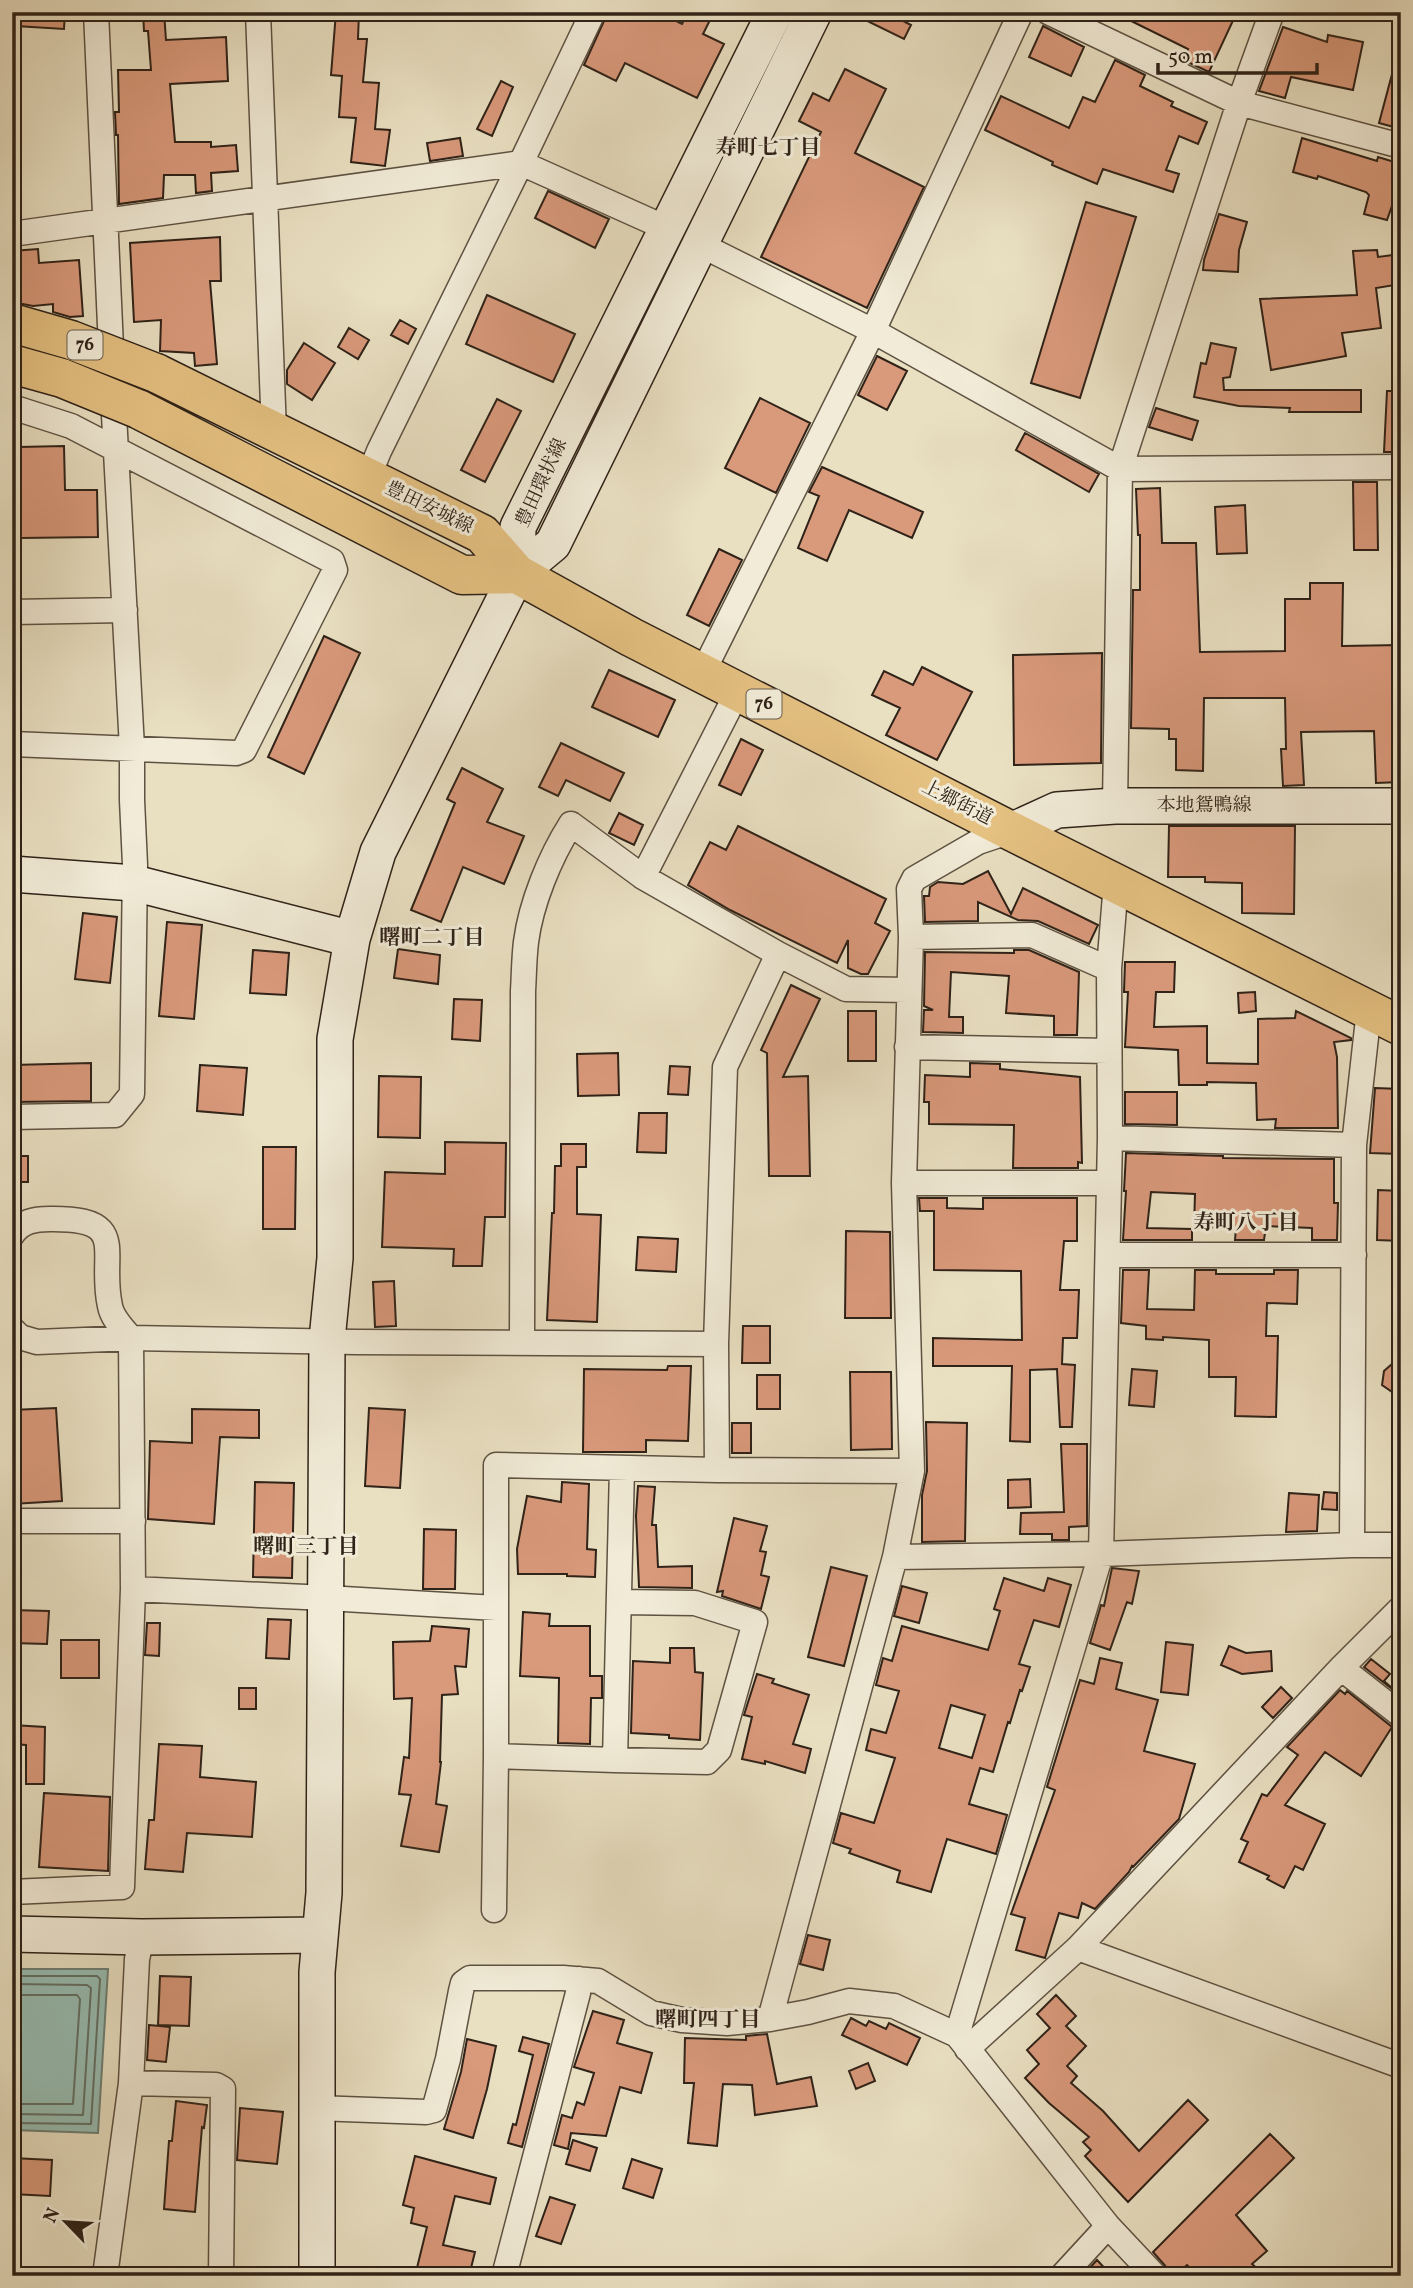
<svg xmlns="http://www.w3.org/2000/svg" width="1413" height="2288" font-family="Vollkorn,'Noto Serif JP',serif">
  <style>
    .water { fill: #97bdb2; stroke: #6d7f74; stroke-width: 2 }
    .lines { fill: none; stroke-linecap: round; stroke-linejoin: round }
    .shore { stroke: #637065; stroke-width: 2 }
    .building { fill: #d9997b; stroke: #2f2218; stroke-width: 2; fill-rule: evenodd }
    .street-casing { stroke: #5e5242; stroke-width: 27 }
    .secondary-casing { stroke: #2f2218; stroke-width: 38 }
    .primary-casing { stroke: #2f2218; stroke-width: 41 }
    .street { stroke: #f1ebd7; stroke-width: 24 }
    .secondary { stroke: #f1ebd7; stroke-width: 35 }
    .primary { stroke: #e4c081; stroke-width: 38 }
    .primary-bridge-casing { stroke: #2f2218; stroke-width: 41; stroke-linecap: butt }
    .primary-bridge { stroke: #e4c081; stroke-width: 38 }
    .labels { text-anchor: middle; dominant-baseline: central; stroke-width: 6; stroke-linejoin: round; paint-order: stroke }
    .shield { fill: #f1ebd7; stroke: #695e51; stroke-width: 2 }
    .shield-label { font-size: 18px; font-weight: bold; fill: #2f2218 }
    .street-label { font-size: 19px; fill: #2f2218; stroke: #f1ebd7 }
    .neighbourhood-label { font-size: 21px; font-weight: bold; fill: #2f2218; stroke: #f1ebd7 }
  </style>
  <rect width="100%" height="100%" fill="#e9e0c2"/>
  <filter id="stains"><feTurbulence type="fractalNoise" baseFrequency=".00286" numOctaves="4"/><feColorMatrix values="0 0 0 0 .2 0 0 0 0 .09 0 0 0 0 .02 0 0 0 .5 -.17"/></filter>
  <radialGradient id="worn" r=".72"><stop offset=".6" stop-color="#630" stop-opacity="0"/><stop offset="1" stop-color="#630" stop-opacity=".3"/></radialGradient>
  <!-- water -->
  <path class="water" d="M12,1969H108L98,2133L12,2130Z"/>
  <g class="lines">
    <!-- shore -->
    <path class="shore" d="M12,1976H97L100,1979L91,2124L12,2123
      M12,1984L87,1985L91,1988L83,2115L12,2114
      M12,1995H77L80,1999L73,2104H12"/>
  </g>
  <!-- building -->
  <path class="building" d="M16,12H65L64,29L16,26Z
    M143,12H164L166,40L226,37L228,81L170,84L175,142H211V147L236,145L238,171L211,173L212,191L196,193L195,175H164L163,198L119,204L118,135H116L115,112H119L118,70H151L148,31H144Z
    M336,12H359L358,39H367L363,82L379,83L375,129L390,130L385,166L351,162L356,118L339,117L342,76L331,75Z
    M608,12H658L682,24L688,12H714L703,34L724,44L697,98L625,63L616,81L584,65Z
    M849,12H886L911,25L904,39Z
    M1113,12H1237L1209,72L1183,60L1188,49Z
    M1043,26L1084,47L1071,76L1029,57Z
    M1283,27L1327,42L1328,35L1363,42L1353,90L1291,77L1285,98L1259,91Z
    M1115,60L1145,75L1140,86L1173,102L1171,106L1207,122L1198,144L1179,136L1166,170L1179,174L1173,192L1103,169L1097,184L1052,165L1053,162L985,130L1001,96L1069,128L1083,97L1095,102Z
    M1395,63L1401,64V129L1379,123Z
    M845,69L886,89L855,153L924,187L867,308L761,257L821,132L799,121L813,93L829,101Z
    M501,81L513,87L492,136L477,129Z
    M460,138L463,156L430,161L427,143Z
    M1302,138L1377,161L1378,157L1401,164V180L1387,220L1364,214L1369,195L1366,192L1318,176L1317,179L1293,172Z
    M548,191L609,219L595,248L535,218Z
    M1086,202L1136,217L1080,398L1031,383Z
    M1219,214L1247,222L1239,250L1238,272L1203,270L1204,260Z
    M220,237L221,281H210L217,364L195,366L194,353L160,351L161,320L134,322L130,243Z
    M38,249L39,263L79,260L83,316L70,317L53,312V304L33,306L12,302V251Z
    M1377,250L1378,257L1401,254V284L1376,288L1381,328L1342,333L1346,356L1271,370L1260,299L1357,295L1353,251Z
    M487,295L575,334L553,382L466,344Z
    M400,320L416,329L408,344L391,335Z
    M349,328L369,340L358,359L338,347Z
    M304,343L335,363L312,400L287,384V370Z
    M1211,343L1236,348L1230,377L1223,378L1224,390H1361V412H1289L1290,408L1239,406L1194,397L1201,363L1206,364Z
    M877,356L907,371L887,410L858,395Z
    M1387,391H1401V452H1384Z
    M760,398L810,423L776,493L725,468Z
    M497,399L521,411L485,482L461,470Z
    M1156,408L1198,421L1192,440L1149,427Z
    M1025,433L1099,474L1089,492L1016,450Z
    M64,446L65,490H97L98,537L21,538L19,447Z
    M822,467L923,512L912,538L849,510L827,561L798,548L819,496L809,492Z
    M1353,482H1377L1378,550H1354Z
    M1160,488L1162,543H1196L1200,652L1285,651V599H1310V583H1343L1342,646L1401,645V782L1376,783L1374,731L1301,732L1304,785L1283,786L1281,749H1286L1285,698H1204L1203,771L1176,770V739H1169V729L1131,728L1133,590H1140V535H1138L1136,489Z
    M1245,505L1247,553L1217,554L1215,507Z
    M719,549L742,560L709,626L687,615Z
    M324,636L360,653L304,774L268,757Z
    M1102,653L1101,763L1014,765L1013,655Z
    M922,667L972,692L937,760L886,735L900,708L872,695L884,671L913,685Z
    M609,670L675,700L658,737L592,707Z
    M741,739L763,750L741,795L719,785Z
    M561,743L624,773L610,801L566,780L558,796L539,787Z
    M462,768L503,789L487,822L524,836L504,884L463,867L441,922L411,910L455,803L447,799Z
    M619,813L643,825L634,845L609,833Z
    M738,826L886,899L875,923L890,931L868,974H861L848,968V940L837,963L730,910L688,885L710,842L726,850Z
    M1169,826H1295L1294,914L1242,913V883L1205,882V877H1168Z
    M988,871L1011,914L1023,888L1098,925L1089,944L1038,921L1018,920L978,902V921L925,922L924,896H929L930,887L938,882L963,884Z
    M83,913L117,917L110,983L75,979Z
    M167,922L202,925L194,1019L159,1016Z
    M398,949L440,955L438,984L394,978Z
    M253,950L289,953L286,995L250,993Z
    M1014,950H1029L1079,972L1077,1035H1054V1016L1006,1013L1009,976L951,972L949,1017H963V1033L923,1032L924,1010H933L924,1006L925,952L1014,953Z
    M1125,962H1175L1174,992H1156L1154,1027L1207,1026V1063L1258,1064V1019L1295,1018L1296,1011L1351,1038V1040L1334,1042L1337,1057L1338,1128H1275L1276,1119L1257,1120L1256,1083L1207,1082V1085H1179L1178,1050L1125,1047L1128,992H1124Z
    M791,985L820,999L783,1077L808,1076L810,1176H769L767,1053L761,1050Z
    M1255,992L1256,1011L1239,1013L1238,993Z
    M454,999L482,1000L480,1041L452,1039Z
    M848,1011H876V1061H848Z
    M618,1053L619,1095L578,1096L577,1054Z
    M91,1063V1101L12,1102V1065Z
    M970,1063L1000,1064V1069L1080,1077L1082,1163L1078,1162V1168H1013L1014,1125L929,1124V1102H924L925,1075L970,1077Z
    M200,1065L247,1068L243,1115L197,1111Z
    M670,1066L690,1067L688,1095L668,1094Z
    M379,1076L421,1077L420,1138L378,1137Z
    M1375,1088L1401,1089V1154L1370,1153Z
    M1125,1092H1177V1125L1125,1124Z
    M639,1113H667L666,1153L637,1152Z
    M445,1142L506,1143L505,1217H485L482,1266H453L454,1249L382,1247L385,1172L445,1174Z
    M561,1144H586V1167H577V1214L601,1215L597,1322L547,1320L552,1213H554L555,1166H561Z
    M263,1147H296L295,1229H263Z
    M1126,1153L1223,1156V1158L1334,1159V1203H1338L1337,1240H1312V1228L1266,1226L1264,1240H1235L1236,1228L1194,1227L1195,1194L1151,1192L1147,1228L1192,1229V1240H1123L1126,1191H1124Z
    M12,1156H28V1182H12Z
    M1378,1190L1401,1191V1241L1377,1240Z
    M919,1198H947V1208L983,1209V1198H1077V1241H1064L1060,1290H1079L1077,1338H1063L1062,1364L1075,1365L1072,1427H1060L1057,1369L1030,1370V1442L1010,1441L1012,1366H933V1338L1022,1340L1021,1271L934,1270V1211H920Z
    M846,1231L890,1232L891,1318H845Z
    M638,1237L678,1239L676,1272L636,1270Z
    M1123,1270H1149L1147,1309L1194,1310L1195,1270H1216V1274H1274V1270H1298L1297,1304L1267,1303L1266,1336H1278L1276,1417L1235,1416L1236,1377H1209V1340L1163,1337V1340L1146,1339V1326L1121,1323Z
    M394,1281L396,1326L375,1327L373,1282Z
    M743,1326H770V1363H742Z
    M1401,1356V1398L1382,1385L1384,1371Z
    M668,1366H691L688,1441L646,1440V1452H583L584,1369L667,1370Z
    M1132,1369L1157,1371L1154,1407L1129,1405Z
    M850,1372H891L892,1449L851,1450Z
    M757,1375H780V1409H757Z
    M56,1408L62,1501L12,1504V1410Z
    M369,1408L405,1410L400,1488L365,1486Z
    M192,1409L259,1410V1438L220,1437L214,1524L148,1519L150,1441L192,1443Z
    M926,1422L967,1423L965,1541L922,1542V1495L927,1471Z
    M732,1423H751V1453H732Z
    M1061,1444H1087V1526L1069,1527V1540H1052V1534H1020L1021,1513L1064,1512Z
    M1030,1479L1031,1507L1008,1508V1480Z
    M255,1482L294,1483L292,1578L253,1577Z
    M562,1482L589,1484L587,1549L596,1550L595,1577L567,1576V1574H518L517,1549L527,1496L561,1502Z
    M638,1486L655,1487L652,1525H656L658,1567L692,1566V1588L639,1587L636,1516Z
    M1324,1492L1337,1493V1510L1322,1509Z
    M1289,1493L1319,1495L1317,1531L1286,1532Z
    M734,1518L767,1526L760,1551L766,1552L761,1575L769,1577L761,1609L722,1596L723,1591L717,1592Z
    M424,1529L456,1530L455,1589H423Z
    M831,1567L867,1576L844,1666L808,1657Z
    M1112,1568L1139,1571L1132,1604L1127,1602L1110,1650L1090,1643L1101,1605L1104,1606Z
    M1004,1578L1044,1591L1048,1578L1071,1585L1059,1627L1034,1620L1019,1664L1030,1667L1022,1691L1020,1690L1010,1723L1008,1722L993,1772L980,1768L969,1804L1007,1815L996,1854L947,1839L931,1892L897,1882L900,1871L849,1853L851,1849L833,1843L841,1813L874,1823L895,1758L866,1750L871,1729L886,1733L899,1691L876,1685L883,1658L892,1661L902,1626L988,1650L1000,1611L994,1609ZM951,1705L985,1715L972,1758L939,1748Z
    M902,1586L927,1593L919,1623L894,1616Z
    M12,1610L49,1611L47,1644L12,1643Z
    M523,1612L550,1614L549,1626H590V1676H602V1698H591L590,1744L558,1743L559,1678L520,1676Z
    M268,1619L291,1620L289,1659L266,1658Z
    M147,1623H160L159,1656L145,1655Z
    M432,1626L469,1629L466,1667L455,1666L458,1694L442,1695L440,1762H441L436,1804L447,1806L439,1852L401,1846L411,1795L399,1794L404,1757L409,1758L412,1698L394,1699L393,1642L430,1641Z
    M61,1640H99V1678H61Z
    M1166,1642L1193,1645L1188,1695L1161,1692Z
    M1229,1646L1246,1653L1271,1651L1272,1671L1242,1674L1221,1665Z
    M670,1648H694L695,1672L703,1673L700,1740L669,1738V1735L631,1733L633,1661L670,1663Z
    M1100,1658L1122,1663L1116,1689L1158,1700L1144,1751L1195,1764L1179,1819L1133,1867L1132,1866L1129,1872L1095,1909L1082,1903L1078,1918L1059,1913L1045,1958L1016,1950L1025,1918L1011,1914L1055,1790L1047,1787L1080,1680L1094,1684Z
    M1371,1659L1390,1674L1384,1681L1401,1696L1364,1667Z
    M757,1674L774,1679L772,1683L809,1695L793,1744L811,1749L805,1773L765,1761V1764L742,1759L752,1717L744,1715Z
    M1281,1687L1292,1698L1273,1718L1262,1707Z
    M239,1688H256V1709H239Z
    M1340,1690L1345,1694L1347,1691L1392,1727L1361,1776L1325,1752L1285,1805L1325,1824L1303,1870L1295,1866L1284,1888L1267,1879L1269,1876L1239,1862L1248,1842L1241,1839L1262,1794L1267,1796L1298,1755L1287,1747Z
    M12,1725L45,1727L44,1784H26V1745L12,1744Z
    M159,1744L202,1746L200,1777L256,1782L252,1837L187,1833L183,1872L145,1869L149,1820H154Z
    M44,1793L110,1797L108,1871L39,1867Z
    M808,1935L830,1940L823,1970L800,1964Z
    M160,1976L191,1977L189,2026L158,2025Z
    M1056,1995L1076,2016L1066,2026L1086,2046L1067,2066L1077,2076L1071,2083L1103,2111L1139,2151L1188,2100L1208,2120L1128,2202L1085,2156L1091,2150L1083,2142L1089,2137L1049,2103L1025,2078L1039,2064L1027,2050L1050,2028L1037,2014Z
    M593,2011L624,2020L617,2043L652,2053L641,2093L620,2087L606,2136L571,2133L568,2149L554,2145L562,2115L572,2118L577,2102L584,2105L594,2073L574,2067Z
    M851,2018L866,2026L869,2021L886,2029L889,2023L920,2038L907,2065L842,2035Z
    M149,2025L170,2027L166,2062L147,2060Z
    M767,2034L777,2084L811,2077L817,2106L755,2115L752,2085L723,2084L717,2146L688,2143L694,2083H684L685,2038L746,2040V2036Z
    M523,2037L549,2044L522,2147L508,2143L513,2124L516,2125L533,2055L519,2051Z
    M467,2039L496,2046L487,2089L473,2138L444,2129L461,2072Z
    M868,2063L875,2081L856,2089L849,2071Z
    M176,2101L207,2105L204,2128L202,2127L195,2212L164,2209L169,2141H172Z
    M240,2108L283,2112L277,2164L237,2160Z
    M1270,2134L1294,2158L1236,2215L1267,2251L1252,2264L1266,2276H1198L1187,2265L1174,2276L1153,2252Z
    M573,2140L597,2148L590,2171L566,2164Z
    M415,2156L496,2178L490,2204L455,2196L443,2245L475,2252L469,2276H415L427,2227L411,2223L414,2208L403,2205Z
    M12,2158L52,2160L50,2196L12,2194Z
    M632,2159L662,2169L653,2198L623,2188Z
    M550,2197L575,2205L561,2244L536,2236Z
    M1097,2260L1112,2276H1082Z"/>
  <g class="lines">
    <defs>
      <path id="street" d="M258,12L274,432
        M1048,12L1239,103L1401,146
        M12,234L521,163L666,228
        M699,244L873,331L1120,469L1401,467
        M12,407L71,426L332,561L335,570L244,750L236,753L12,744
        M368,478L379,451L521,163L593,12
        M12,612L125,610
        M703,672L873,331L1021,12
        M1115,806L1120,469L1239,103L1272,12
        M643,877L738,691
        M911,937L1032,935L1109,969
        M907,1047L1109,1051
        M12,1117L115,1115L132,1094L135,865L132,800V748L114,415L96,12
        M1110,1138L1354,1145
        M904,1183H1109
        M12,1235C21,1221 35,1219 50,1219C132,1218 98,1252 110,1306C112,1318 123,1329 131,1338L133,1589L122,1887L12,1892
        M1108,1255H1354
        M12,1329L20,1337L37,1342L131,1338L356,1342L716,1344
        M522,1342L523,991C524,975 524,958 526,942C531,903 550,857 571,824L643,877L778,954L846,989L908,990
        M717,1470L716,1344L725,1067L778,954
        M12,1521H133
        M1352,1545L1354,1145L1369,1010
        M895,1557L1101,1554L1352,1545H1401
        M133,1589L327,1598L496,1608
        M1341,1668L1401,1715
        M496,1756L615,1760L622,1468
        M615,1760L707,1762L719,1750L755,1622L695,1603L619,1602
        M494,1910L496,1756V1465L717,1470L912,1471
        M1078,1948L1401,2066
        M770,2019L895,1557L912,1471L904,1183L911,937L909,889L914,879L978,842L1011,831
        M957,2035L1101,1554L1110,1138L1109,969L1116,883
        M967,2049L1078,1948L1341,1668L1401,1608
        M131,2083L216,2085L223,2089L221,2276
        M316,2108L426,2112L434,2110L448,2059L461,1991L463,1983L470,1978H563L598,1981L651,2013L682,2020L727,2023L770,2019L808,2012L849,2001L894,2006L957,2035L1108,2226L1155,2276
        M105,2276L131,2083L137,1959L142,1937
        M504,2276L578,1993L579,1979
        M1062,2276L1108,2226"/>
      <path id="secondary" d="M517,574L518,527L775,12
        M1011,831L1057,810L1115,806H1401
        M12,874L134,883L352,939
        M12,1934L142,1937L320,1935
        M317,2276V1972L324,1893L327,1340L335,1258V1039L352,939L378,852L517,574L553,544L814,12"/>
      <path id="primary" d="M156,373L482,534L517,574L631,637L1011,831L1401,1026
        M138,409L462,575L517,574"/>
    </defs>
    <!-- street casing -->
    <use href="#street" class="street-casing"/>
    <!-- secondary casing -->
    <use href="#secondary" class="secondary-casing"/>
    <!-- primary casing -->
    <use href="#primary" class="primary-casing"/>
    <!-- street -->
    <use href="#street" class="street"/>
    <!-- secondary -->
    <use href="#secondary" class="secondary"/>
    <!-- primary -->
    <use href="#primary" class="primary"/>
    <defs>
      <path id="primary-bridge" d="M12,323L71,340L156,373
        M12,364L62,378L138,409"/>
    </defs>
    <!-- primary-bridge casing -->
    <use href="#primary-bridge" class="primary-bridge-casing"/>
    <!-- primary-bridge -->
    <use href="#primary-bridge" class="primary-bridge"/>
  </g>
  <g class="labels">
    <!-- shield labels -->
    <g class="shield">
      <rect x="67.5" y="330.5" width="35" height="29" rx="5"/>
      <rect x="746.5" y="689.5" width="35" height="29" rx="5"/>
    </g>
    <g class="shield-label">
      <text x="85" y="345">76</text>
      <text x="764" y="704">76</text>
    </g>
    <!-- street labels -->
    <g class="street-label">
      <text transform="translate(542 483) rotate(-65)">豊田環状線</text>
      <text transform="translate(429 508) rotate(26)">豊田安城線</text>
      <text transform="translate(957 803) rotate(27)">上郷街道</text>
      <text x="1204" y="806">本地鴛鴨線</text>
    </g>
    <!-- neighbourhood labels -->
    <g class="neighbourhood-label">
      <text x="768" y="148">寿町七丁目</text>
      <text x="432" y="938">曙町二丁目</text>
      <text x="1246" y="1223">寿町八丁目</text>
      <text x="306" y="1547">曙町三丁目</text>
      <text x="708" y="2020">曙町四丁目</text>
    </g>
  </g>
  <!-- margin -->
  <rect width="1413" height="2288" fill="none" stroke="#e9e0c2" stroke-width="42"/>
  <rect x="14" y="14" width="1385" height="2260" fill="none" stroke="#2f2218" stroke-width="3.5"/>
  <rect x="21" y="21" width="1371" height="2246" fill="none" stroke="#2f2218" stroke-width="2"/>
  <!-- north arrow -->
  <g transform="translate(66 2222) rotate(295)" stroke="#f1ebd7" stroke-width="5" paint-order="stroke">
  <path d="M0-5L12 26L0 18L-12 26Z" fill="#2f2218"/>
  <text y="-10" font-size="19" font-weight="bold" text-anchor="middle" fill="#2f2218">N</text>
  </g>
  <!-- scale -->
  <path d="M1158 63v10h159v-10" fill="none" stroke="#2f2218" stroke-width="3.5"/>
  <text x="1168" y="63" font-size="21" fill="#2f2218" stroke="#f1ebd7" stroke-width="5" paint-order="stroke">50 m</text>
  <rect width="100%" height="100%" filter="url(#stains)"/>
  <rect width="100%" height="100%" fill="url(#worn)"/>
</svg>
